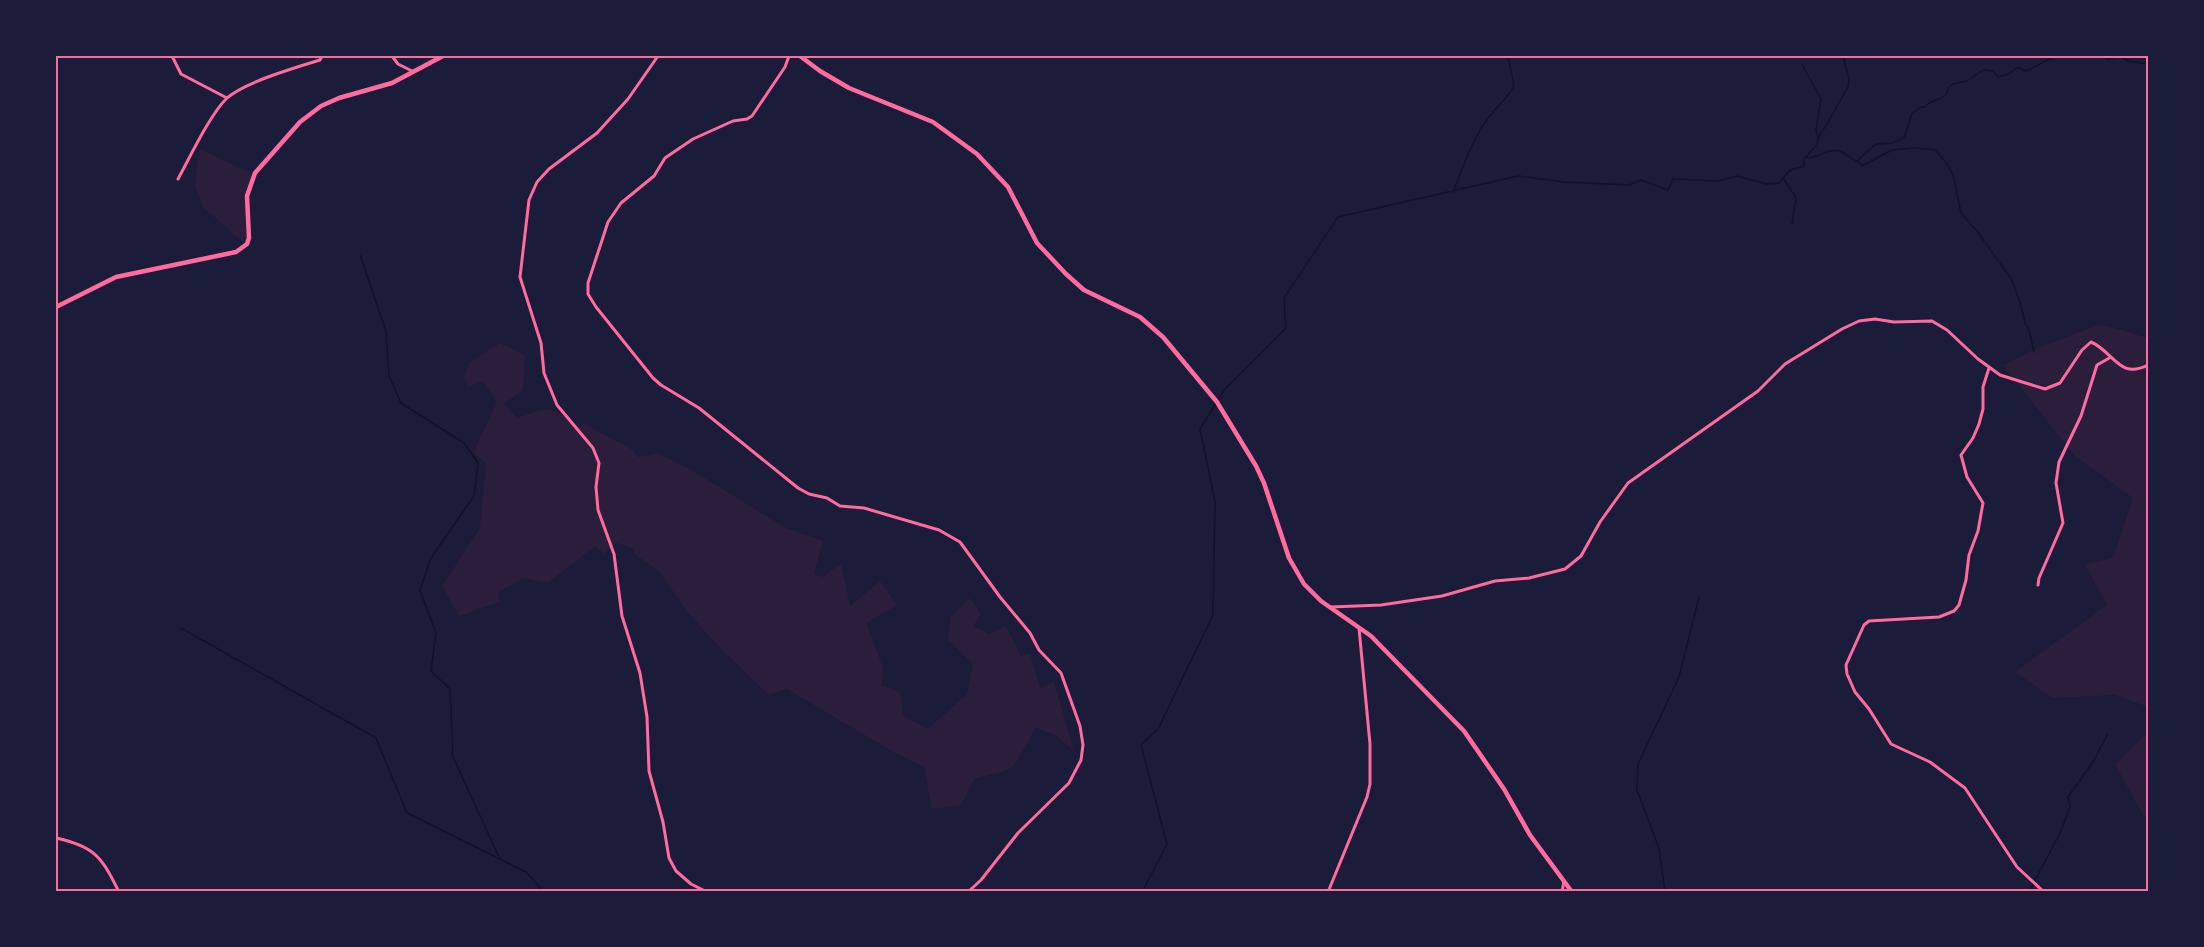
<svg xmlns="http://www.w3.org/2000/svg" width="2204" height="947" font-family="Jost,sans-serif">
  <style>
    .green { fill: #2a1e3b }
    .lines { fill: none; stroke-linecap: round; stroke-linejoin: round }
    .stream { stroke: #12122b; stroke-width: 1.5 }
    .minor { stroke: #ff6b9d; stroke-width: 3 }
    .secondary { stroke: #ff6b9d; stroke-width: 4.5 }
    .neatline { fill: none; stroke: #ff6b9d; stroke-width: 2 }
  </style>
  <rect width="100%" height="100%" fill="#1b1b3a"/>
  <!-- green -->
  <path class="green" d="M199,149L254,174L246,191L248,236L244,243L203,207L195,185Z
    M2101,324L2148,338V707L2115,695L2053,698L2015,672L2107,605L2085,564L2113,558L2133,498L2074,455L2003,365L2038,348Z
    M500,343L525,355L523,390L504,404L517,418C550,406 551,405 578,428L585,424L633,450L638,457L658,453L690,469L784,527L823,541L814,574L823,577L841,563L850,606L880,581L897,605L866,623L883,667L882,685L900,692L903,715L928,729L967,694L973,664L948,640L950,617L970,598L981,614L973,626L989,634L1006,626L1021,656L1030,653L1040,688L1054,682L1074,751L1055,735L1036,728L1013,767L1000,773L975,778L961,805L932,809L924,767L890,750L787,689L769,695L721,649L689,614L659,571L634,554L633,548L617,543L604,554L595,546L548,583L524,578L498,592L500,602L459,616L442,586L480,528L486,463L473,453L497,402L483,381L468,387L464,377L470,362Z
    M2148,732V816L2144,817L2115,764Z"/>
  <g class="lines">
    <!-- stream -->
    <path class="stream" d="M2103,56L2108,59L2120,56L2128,61L2148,64
      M1802,65L1821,99L1816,130L1818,139
      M1806,158C1817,159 1826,148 1839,151C1846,153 1850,159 1857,161L1876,144L1892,143L1904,138L1912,113L1921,107H1925C1932,97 1947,102 1948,88L1953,84L1967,81L1983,70L1993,71L1998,77L2009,74L2018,67L2026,71L2056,56
      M1857,161L1862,166L1892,150L1916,148L1935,150L1945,161L1953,174L1961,213L1977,231L2012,280L2021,306L2025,323L2029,330L2034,352
      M1783,178L1796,198L1792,224
      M1453,192C1464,165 1474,134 1493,112C1501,103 1508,97 1514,86L1508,56
      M360,255L386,331L389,376L401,403L464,443L478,463L474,496L431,558L420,590L436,633L431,671L450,689L453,757L500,859
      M181,628L376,738L407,813L526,872L544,892
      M1142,892L1167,844L1141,745L1158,729L1213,615L1215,501L1200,429L1225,389L1286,328L1284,298L1338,217L1518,176L1565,182L1629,185L1641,180L1668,190L1673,179L1718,181L1737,176L1767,184L1779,183L1790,170L1804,166V159L1815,147L1822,131L1826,126L1848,87L1849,79L1843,56
      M1665,892L1659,848L1637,790L1638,764L1679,677L1699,597
      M2029,892L2061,831L2070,806L2068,797L2093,762L2107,735"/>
    <!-- minor -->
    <path class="minor" d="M172,56L181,74L227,98
      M392,56L398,64L412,71
      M658,56L628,99L597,133L549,169L537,182L529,200L520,277L541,343L544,373L557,405L593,448L599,463L596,487L598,510L614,554L622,616L640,673L647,717L649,771L663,822L669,858L676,871L691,884L707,892
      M789,56L785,67L752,116L747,119L733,121L693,139L665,158L654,176L621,203L608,222L588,283V294L596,307L653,378L661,385L699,408L798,488L809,494L827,498L840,506L864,508L939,530L960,542L1000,597L1030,633L1039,650L1061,673L1080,726L1083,745L1081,760L1069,783L1018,833L981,880L968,892
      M178,179C190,157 210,115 226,99C242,83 297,67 320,60L322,56
      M1989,368L1983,387V409L1979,424L1973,438L1961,455L1967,477L1983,503L1978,531L1969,555L1966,580L1959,605L1954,611L1939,617L1869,621L1864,625L1846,665L1847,674L1855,692L1869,709L1891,744L1930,762L1965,788L2017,867L2044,892
      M2038,585L2039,578L2063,523L2056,483L2059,462L2081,416L2097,365L2111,357
      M1331,607L1381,605L1442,596L1495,581L1529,578L1565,569L1581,556L1600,522L1628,483L1758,391L1785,364L1842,329L1859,321L1875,319L1894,322L1932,321L1947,330L1978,359L2000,375L2045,389L2060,383L2082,350L2091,342C2114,352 2119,380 2148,365
      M56,838C94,846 102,857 119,892
      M1328,892L1367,797L1370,784V744L1359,628
      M1562,892L1564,881"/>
    <!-- secondary -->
    <path class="secondary" d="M800,56L820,71L849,88L933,122L977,154L1008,187L1037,243L1066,274L1084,290L1140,317L1163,337L1217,402L1256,466L1264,483L1289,558L1304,584L1321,601L1371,636L1464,731L1504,789L1530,835L1572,892
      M56,307L116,277L236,252L247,244L249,238L247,196L255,173L300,122L321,106L339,98L392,83L443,56"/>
  </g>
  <!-- border -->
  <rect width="2204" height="947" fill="none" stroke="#1b1b3a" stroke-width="114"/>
  <rect x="57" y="57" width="2090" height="833" class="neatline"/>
</svg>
